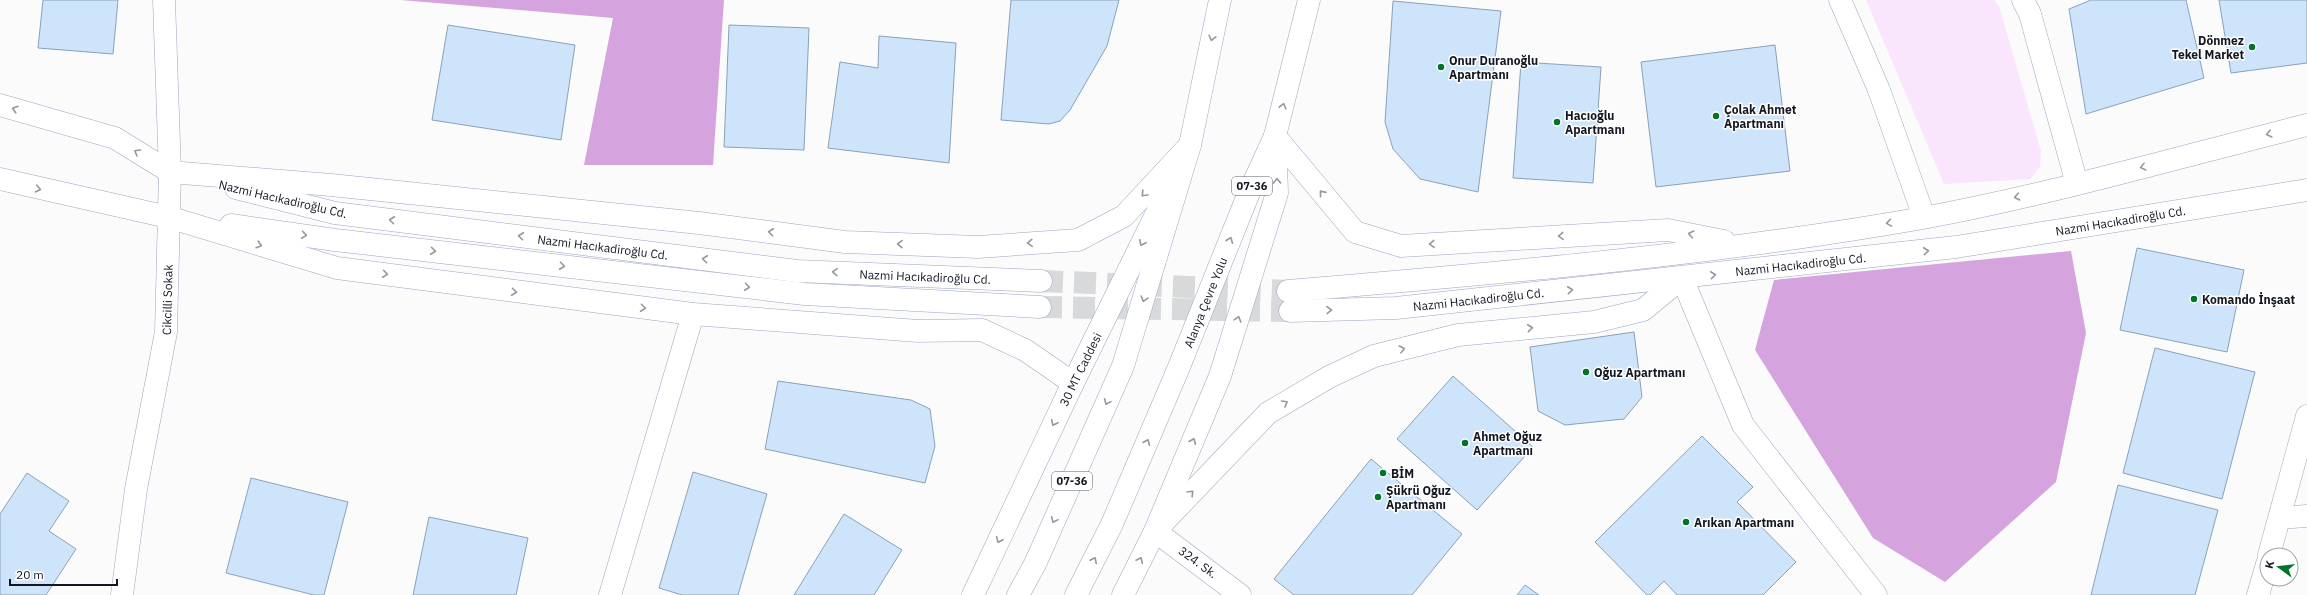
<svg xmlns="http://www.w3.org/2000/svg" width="2307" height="595" font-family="'IBM Plex Sans',sans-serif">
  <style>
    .green { fill: #f9e6fc }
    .forest { fill: #d5a4de }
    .building { fill: #cde4fa; stroke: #89a2ba }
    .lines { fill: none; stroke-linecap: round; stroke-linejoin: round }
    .minor-tunnel { stroke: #d8d9da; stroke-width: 22; stroke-dasharray: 22 11; stroke-linecap: butt }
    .minor-casing { stroke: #9ca6c4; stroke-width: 23 }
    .major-casing { stroke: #9ca6c4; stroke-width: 23 }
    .highway-casing { stroke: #9ca6c4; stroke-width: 23 }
    .minor { stroke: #fff; stroke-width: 22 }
    .major { stroke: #fff; stroke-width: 22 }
    .highway { stroke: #fff; stroke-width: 22 }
    .oneway { stroke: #95979c }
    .poi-dot { fill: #00752a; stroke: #fff; stroke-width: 1.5 }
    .labels { text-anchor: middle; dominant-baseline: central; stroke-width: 3; stroke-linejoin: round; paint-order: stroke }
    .shield { fill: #fff; stroke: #5a5d64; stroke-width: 1 }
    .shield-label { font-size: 11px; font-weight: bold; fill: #131722 }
    .poi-label { font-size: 12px; font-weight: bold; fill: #131722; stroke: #fff; text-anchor: start }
    .street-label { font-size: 12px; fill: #131722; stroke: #fff }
  </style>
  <rect width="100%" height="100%" fill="#fbfbfb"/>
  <!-- green -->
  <path class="green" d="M1866,0H1994L1999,6L2041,151L2040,167L2030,179L1944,184Z"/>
  <!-- forest -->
  <path class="forest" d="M401,0H724L713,165H584L613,18Z
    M2071,251L2086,333L2056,482L1945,582L1873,538L1755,350L1774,280Z"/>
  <!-- building -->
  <path class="building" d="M43,0H118L113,54L38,48Z
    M1011,0H1119L1107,46L1070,110L1060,121L1049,124L1001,120Z
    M2091,0H2186L2204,78L2086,114L2069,9Z
    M2219,0H2307V63L2231,73Z
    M1393,1L1501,11L1478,192L1420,179L1393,149L1385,122Z
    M448,25L575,45L561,140L432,120Z
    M729,25L809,28L804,150L724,147Z
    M879,36L956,43L949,163L828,148L840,62L878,68Z
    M1775,45L1790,171L1656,187L1641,62Z
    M1521,62L1601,67L1593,183L1513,178Z
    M2137,248L2244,270L2227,352L2120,330Z
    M1634,332L1642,397L1624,419L1565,425L1538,411L1530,347Z
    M2155,348L2255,372L2222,499L2123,473Z
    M1453,376L1533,447L1477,510L1397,439Z
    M778,381L911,400L930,409L935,446L925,483L765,449Z
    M1702,436L1753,487L1737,502L1796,562L1763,595H1677L1664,581L1650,595H1647L1595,542Z
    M1371,459L1462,534L1412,595H1294L1274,579Z
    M693,472L767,494L738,595H682L659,588Z
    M27,473L69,501L49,531L76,549L46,595H0V514Z
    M251,478L348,502L324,595H314L226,573Z
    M2118,485L2218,510L2195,595H2091Z
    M844,514L902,550L874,595H794Z
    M429,517L528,538L516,595H413Z
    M1525,585L1539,595H1517Z"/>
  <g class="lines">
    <!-- minor-tunnel -->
    <path class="minor-tunnel" d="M1041,281L1288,291
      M1040,307L1290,311"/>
    <defs>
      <g id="minor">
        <path d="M1840,0L1879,90L1924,217"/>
        <path d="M2023,0L2030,14L2077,184"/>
        <path d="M0,105L115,138L170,172L331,185L699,223L845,242L978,247L1078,240L1124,216L1190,145"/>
        <path d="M1275,136L1355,232L1401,246L1668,230L1724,241"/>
        <path d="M0,179L168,217L337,268L693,314L918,331L982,330L1025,350L1073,383"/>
        <path id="s1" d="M236,188L335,213L797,271L1041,281"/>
        <path d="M231,225L335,240L805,294L1040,307"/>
        <path d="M1288,291C1500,273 1713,255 1923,218C2052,194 2180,157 2307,125"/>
        <path id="s2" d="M1290,311L1396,308L1956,247L2307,190"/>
        <path d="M2280,518L2307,516"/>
        <path d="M2269,555L2307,416"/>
        <path id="s3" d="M122,595L136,489L166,332L170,172L164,0"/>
        <path d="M610,595L693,314"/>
        <path d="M1240,595L1155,531L1268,413L1329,377L1374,356L1458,335L1594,322L1643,310L1682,278L1743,425L1876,595"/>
        <path d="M2258,595L2267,564"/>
      </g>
      <g id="major">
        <path id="s4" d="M973,595L1073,383L1173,180"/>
        <path d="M1123,595L1155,531L1220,376L1277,193L1275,136"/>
      </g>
      <g id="highway">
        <path d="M1018,595L1035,564L1123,366L1190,145L1220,0"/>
        <path id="s5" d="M1076,595L1112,524L1179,367L1248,195L1275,136L1309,0"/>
      </g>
    </defs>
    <!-- minor casing -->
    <use href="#minor" class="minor-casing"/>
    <!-- major casing -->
    <use href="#major" class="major-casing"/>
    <!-- highway casing -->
    <use href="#highway" class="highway-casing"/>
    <!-- minor -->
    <use href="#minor" class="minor"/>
    <!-- major -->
    <use href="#major" class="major"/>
    <!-- highway -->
    <use href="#highway" class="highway"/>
  </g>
  <!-- one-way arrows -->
  <defs><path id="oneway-chevron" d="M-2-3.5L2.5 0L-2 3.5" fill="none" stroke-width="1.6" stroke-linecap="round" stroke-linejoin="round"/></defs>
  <g class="oneway">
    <use href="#oneway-chevron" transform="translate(1212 38) rotate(103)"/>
    <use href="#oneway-chevron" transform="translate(1283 106) rotate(-76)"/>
    <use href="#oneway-chevron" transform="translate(15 109) rotate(-162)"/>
    <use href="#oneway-chevron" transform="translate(2269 134) rotate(166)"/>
    <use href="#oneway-chevron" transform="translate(137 152) rotate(-149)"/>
    <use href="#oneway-chevron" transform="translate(2143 167) rotate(166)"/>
    <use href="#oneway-chevron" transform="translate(1277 181) rotate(-92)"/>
    <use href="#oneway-chevron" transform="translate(38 189) rotate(12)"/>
    <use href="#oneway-chevron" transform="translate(1322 193) rotate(-129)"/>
    <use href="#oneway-chevron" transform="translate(1144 194) rotate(133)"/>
    <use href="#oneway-chevron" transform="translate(2017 197) rotate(168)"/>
    <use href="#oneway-chevron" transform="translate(392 220) rotate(-173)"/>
    <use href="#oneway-chevron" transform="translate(1889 223) rotate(171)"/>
    <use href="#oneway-chevron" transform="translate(771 232) rotate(-173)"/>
    <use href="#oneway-chevron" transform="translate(1691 234) rotate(-169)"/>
    <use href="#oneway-chevron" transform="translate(304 235) rotate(8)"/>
    <use href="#oneway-chevron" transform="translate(521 236) rotate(-173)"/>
    <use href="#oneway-chevron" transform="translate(1561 236) rotate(177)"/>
    <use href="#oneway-chevron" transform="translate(1230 240) rotate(-68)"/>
    <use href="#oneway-chevron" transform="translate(1030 243) rotate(176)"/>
    <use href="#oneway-chevron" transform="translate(1142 243) rotate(116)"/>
    <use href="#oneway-chevron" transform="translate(900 244) rotate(-178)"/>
    <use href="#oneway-chevron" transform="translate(1432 244) rotate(177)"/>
    <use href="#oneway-chevron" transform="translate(259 245) rotate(17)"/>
    <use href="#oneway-chevron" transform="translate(433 251) rotate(7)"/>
    <use href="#oneway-chevron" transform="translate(1926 251) rotate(-6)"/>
    <use href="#oneway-chevron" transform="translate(705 259) rotate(-173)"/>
    <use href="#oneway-chevron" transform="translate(562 266) rotate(7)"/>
    <use href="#oneway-chevron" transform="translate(835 272) rotate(-178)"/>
    <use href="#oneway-chevron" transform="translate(385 274) rotate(8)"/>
    <use href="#oneway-chevron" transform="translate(1713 275) rotate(-6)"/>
    <use href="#oneway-chevron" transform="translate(747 287) rotate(7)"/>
    <use href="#oneway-chevron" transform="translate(1570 290) rotate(-6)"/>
    <use href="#oneway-chevron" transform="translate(514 292) rotate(7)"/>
    <use href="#oneway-chevron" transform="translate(1144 299) rotate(107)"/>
    <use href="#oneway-chevron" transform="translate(643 308) rotate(7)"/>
    <use href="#oneway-chevron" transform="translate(1329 310) rotate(-2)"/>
    <use href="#oneway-chevron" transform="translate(1238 319) rotate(-73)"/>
    <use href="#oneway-chevron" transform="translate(1530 328) rotate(-6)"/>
    <use href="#oneway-chevron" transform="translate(1402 349) rotate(-14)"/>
    <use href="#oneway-chevron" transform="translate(1107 402) rotate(114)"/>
    <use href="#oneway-chevron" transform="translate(1285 403) rotate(-30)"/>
    <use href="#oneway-chevron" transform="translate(1054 423) rotate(115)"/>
    <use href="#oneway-chevron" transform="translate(1193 441) rotate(-67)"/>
    <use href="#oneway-chevron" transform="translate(1147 442) rotate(-67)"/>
    <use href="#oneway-chevron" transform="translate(1191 493) rotate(-46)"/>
    <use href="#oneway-chevron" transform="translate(1054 520) rotate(114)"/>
    <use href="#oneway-chevron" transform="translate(999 540) rotate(115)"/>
    <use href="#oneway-chevron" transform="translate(1094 560) rotate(-63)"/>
    <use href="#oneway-chevron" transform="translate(1140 560) rotate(-64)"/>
  </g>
  <!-- markers -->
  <g class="poi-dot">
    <circle cx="2252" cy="47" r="4"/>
    <circle cx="1441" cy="67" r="4"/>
    <circle cx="1716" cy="116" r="4"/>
    <circle cx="1557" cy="122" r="4"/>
    <circle cx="2194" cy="299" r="4"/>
    <circle cx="1586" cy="372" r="4"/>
    <circle cx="1465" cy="443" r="4"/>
    <circle cx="1383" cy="473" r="4"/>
    <circle cx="1378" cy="497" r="4"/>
    <circle cx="1686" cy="522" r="4"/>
  </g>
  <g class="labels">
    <!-- shield labels -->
    <g class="shield">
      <rect x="1232" y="177" width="40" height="18" rx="3"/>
      <rect x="1052" y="472" width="40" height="18" rx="3"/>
    </g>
    <g class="shield-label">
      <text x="1252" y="186">07-36</text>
      <text x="1072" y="481">07-36</text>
    </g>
    <!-- poi labels -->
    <g class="poi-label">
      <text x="2244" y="40" text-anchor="end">Dönmez<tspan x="2244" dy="14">Tekel Market</tspan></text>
      <text x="1449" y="60">Onur Duranoğlu<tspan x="1449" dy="14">Apartmanı</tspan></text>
      <text x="1724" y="109">Çolak Ahmet<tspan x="1724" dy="14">Apartmanı</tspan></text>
      <text x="1565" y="115">Hacıoğlu<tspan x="1565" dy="14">Apartmanı</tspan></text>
      <text x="2202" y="299">Komando İnşaat</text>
      <text x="1594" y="372">Oğuz Apartmanı</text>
      <text x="1473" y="436">Ahmet Oğuz<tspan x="1473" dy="14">Apartmanı</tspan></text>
      <text x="1391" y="473">BİM</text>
      <text x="1386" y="490">Şükrü Oğuz<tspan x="1386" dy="14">Apartmanı</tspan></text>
      <text x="1694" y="522">Arıkan Apartmanı</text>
    </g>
    <!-- street labels -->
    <g class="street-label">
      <text transform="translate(283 199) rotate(13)">Nazmi Hacıkadiroğlu Cd.</text>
      <text stroke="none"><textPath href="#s2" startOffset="836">Nazmi Hacıkadiroğlu Cd.</textPath></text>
      <text stroke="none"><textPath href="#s1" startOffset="372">Nazmi Hacıkadiroğlu Cd.</textPath></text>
      <text stroke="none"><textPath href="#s2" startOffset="513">Nazmi Hacıkadiroğlu Cd.</textPath></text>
      <text stroke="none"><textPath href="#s1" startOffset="696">Nazmi Hacıkadiroğlu Cd.</textPath></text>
      <text stroke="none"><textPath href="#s3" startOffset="299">Cikcilli Sokak</textPath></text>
      <text stroke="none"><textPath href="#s2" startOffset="189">Nazmi Hacıkadiroğlu Cd.</textPath></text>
      <text stroke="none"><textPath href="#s5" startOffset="320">Alanya Çevre Yolu</textPath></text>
      <text stroke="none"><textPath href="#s4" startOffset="250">30 MT Caddesi</textPath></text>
      <text transform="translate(1198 562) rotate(36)">324. Sk.</text>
    </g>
  </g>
  <!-- north arrow -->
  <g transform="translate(2279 567) rotate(285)"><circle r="19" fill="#ffffff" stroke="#a1a2a7"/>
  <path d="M0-3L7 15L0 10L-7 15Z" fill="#00752a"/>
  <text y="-6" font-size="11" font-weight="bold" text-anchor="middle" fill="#131722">K</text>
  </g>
  <!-- scale -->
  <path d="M10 579v6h107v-6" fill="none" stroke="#131722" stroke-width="2"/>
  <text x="16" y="579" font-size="12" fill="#131722" stroke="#ffffff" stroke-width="3" paint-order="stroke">20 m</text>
</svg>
